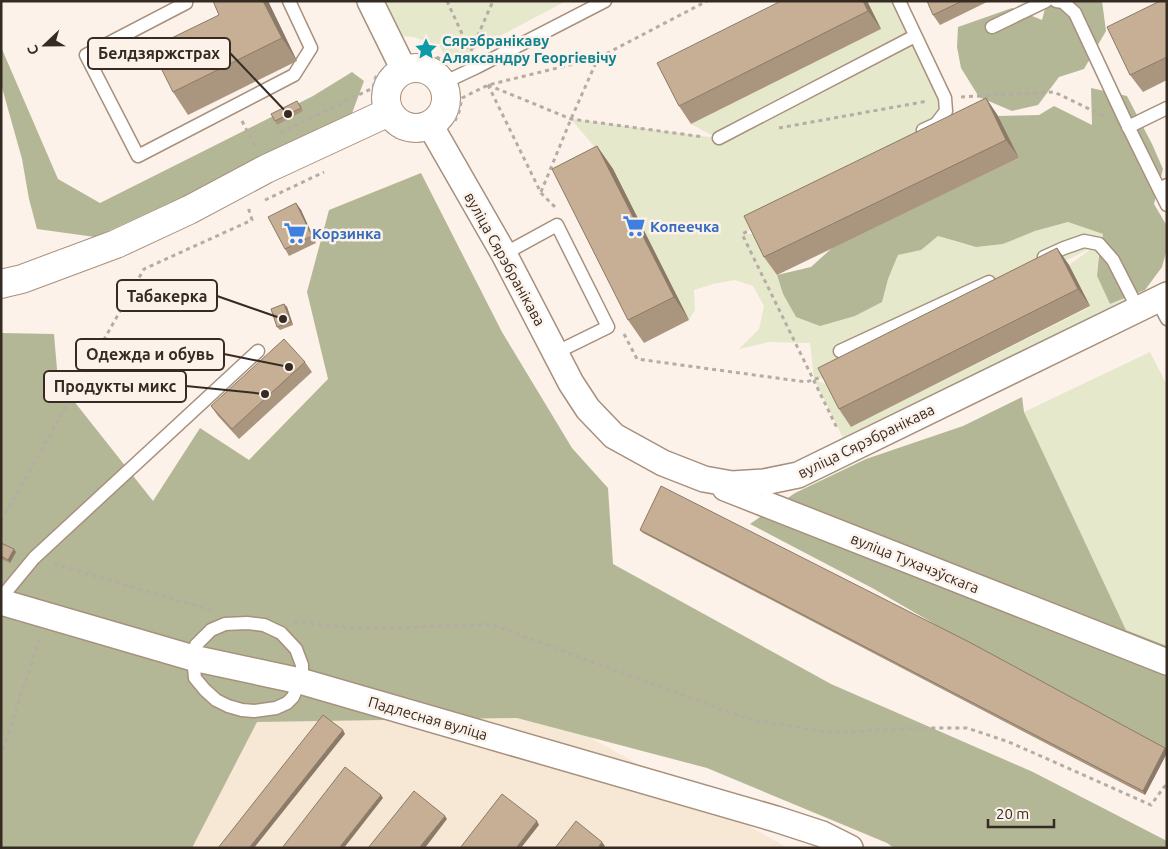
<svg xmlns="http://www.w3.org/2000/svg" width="1168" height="849" font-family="Ubuntu,sans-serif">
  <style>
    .industrial { fill: #f7e7d5 }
    .green { fill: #e5e8cb; fill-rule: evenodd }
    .forest { fill: #b4b796 }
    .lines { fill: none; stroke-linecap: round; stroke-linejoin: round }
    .service-casing { stroke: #a7907d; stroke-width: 15 }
    .minor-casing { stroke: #a7907d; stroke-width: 28 }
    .tertiary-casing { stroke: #a7907d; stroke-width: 30 }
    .path { stroke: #b6aca4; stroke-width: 3; stroke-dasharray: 4 4; stroke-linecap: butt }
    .service { stroke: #fff; stroke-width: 12 }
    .minor { stroke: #fff; stroke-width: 25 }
    .tertiary { stroke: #fff; stroke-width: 28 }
    .wall { fill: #aa967f }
    .shaded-wall { fill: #8b7a68 }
    .building { fill: #c6af94; stroke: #8b7a68 }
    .labels { text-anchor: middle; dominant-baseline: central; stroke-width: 5; stroke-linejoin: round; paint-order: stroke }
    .culture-label { font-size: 15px; font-weight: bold; fill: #0d838f; stroke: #fcf2e9; text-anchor: start }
    .shop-label { font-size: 15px; font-weight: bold; fill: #366cbe; stroke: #fcf2e9; text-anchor: start }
    .street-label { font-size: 15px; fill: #352b23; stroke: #fcf2e9 }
    .leader { fill: none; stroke: #352b23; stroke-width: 2 }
    .callout-dot { fill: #352b23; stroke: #fcf2e9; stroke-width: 2 }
    .callout { fill: #fcf2e9; stroke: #352b23; stroke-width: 2 }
    .callout-label { font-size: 16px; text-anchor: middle; font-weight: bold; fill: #352b23 }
  </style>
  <rect width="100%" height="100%" fill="#fcf2e9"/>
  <!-- industrial -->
  <path class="industrial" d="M541,710L788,848H168L257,722Z"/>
  <!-- green -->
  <path class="green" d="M370,1H566L470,52L447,62L440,47L414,37L387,35Z
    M867,1H899L945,98L936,124L743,234H756L777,275L783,294L796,317L855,316L881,302L888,279L898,255L917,251L938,236L957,242L976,247L1003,244L1035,231L1068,222L1103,234L1099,244L1097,276L1110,304L1132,296L1143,307L849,450L814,379L810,343L769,342L739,349L759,329L764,306L753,286L735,280L713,284L694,290L695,310L689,320L613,169L571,119L717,138L691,124L880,29ZM1095,246L1069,265L1090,307L851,427L830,386L815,380L838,373Z
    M1150,352L1167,385V646L1126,630L1024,412Z"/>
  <!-- forest -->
  <path class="forest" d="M1047,1H1102L1106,31L1084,69L1059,77L1038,105L1012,111L979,97L961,68L957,47L958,27L1012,8L1042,20Z
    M1,47L58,179L100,203L313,96L352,72L364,81L351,116L277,154L95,237L37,229L29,199L22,159L1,84Z
    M1091,88L1127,96L1152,144L1163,169L1154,204L1167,226V249L1162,267L1145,290L1110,304L1097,276L1099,255L1103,234L1068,222L1035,231L1003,244L976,247L938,236L921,250L898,255L888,279L882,302L855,316L820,326L796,317L783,294L777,275L811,267L832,248L1019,158L998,116L1039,115L1054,106L1092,125Z
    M421,173L502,332L572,448L608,488L613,564L831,684L1033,772L1167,841V848H894L887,843L707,768L517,718L257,722L192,848H1V333L54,334L58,381L153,501L200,428L249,460L328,379L307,292L329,210Z
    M1022,397L1024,412L1126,630L1167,646V751L974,647L874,589L750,524L795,493L866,459L963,426Z"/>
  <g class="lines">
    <defs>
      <path id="service" d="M186,1V3L86,55L138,156L294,75L311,48L289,1
        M899,1L945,98L946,111L936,124L923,130
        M1056,1L1063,2L1075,13L1124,118L1159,189
        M992,27L1046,1
        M443,83L477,67L605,1
        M1128,127L1167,108
        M719,138L915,36
        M1167,185L1159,189L1167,205
        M504,254L557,225L608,327L555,353
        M1044,257L1064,248L1084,241L1099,244L1113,260L1138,309
        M1157,300L1167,319
        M840,351L989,282
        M1,598L34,558L258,351
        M247,623L264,625L281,633L296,649L302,665V675L293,697L287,703L276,708L254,711L242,710L228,706L216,700L205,690L195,678L193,658L196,645L211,630L225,624Z"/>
      <path id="minor" d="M370,1L404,70
        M430,125L504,254L571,383L588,409L614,436L663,463L704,479L732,484L764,482L798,475L1167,295
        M725,488L1167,662
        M1,602L193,658L300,681L776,819L822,834L850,848"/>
      <path id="tertiary" d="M386 98a30 30 0 1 1 60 0a30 30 0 1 1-60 0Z
        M1,284L22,279L116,244L189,210L266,169L389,112"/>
    </defs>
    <!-- service casing -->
    <use href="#service" class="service-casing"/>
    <!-- minor casing -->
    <use href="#minor" class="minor-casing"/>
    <!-- tertiary casing -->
    <use href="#tertiary" class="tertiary-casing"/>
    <!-- path -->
    <path class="path" d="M447,1L470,51
      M471,51L493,1
      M421,53L432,55L447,62H448
      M488,85L541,193L556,208
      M488,85L571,119L704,137
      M961,97L1054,92L1104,116
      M242,121L255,146
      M455,121L459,112L462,98L488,85L598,58L707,1
      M779,128L928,101
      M280,133L373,88L375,79L378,72
      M395,137L413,141
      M541,192L571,119L598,58
      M265,200L324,172
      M754,228L742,234L838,430
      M624,334L637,359L806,382L825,376
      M1,521L144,269L252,220L248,207H250
      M54,564L211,610
      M294,622L366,629L490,624L748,719L833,733L912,728H967L1009,742L1151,805L1167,783
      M1,757L40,637"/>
    <!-- service -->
    <use href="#service" class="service"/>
    <!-- minor -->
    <use href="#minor" class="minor"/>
    <!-- tertiary -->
    <use href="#tertiary" class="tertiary"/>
  </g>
  <!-- wall -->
  <path class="wall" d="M213,1H268L297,61L188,115L173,92L219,15Z
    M867,1L881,29L691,124L679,106Z
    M927,1H989L940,25L933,15Z
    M1167,1V80L1143,92L1130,75Z
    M986,98L998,116L1019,158L777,275L764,257Z
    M300,104L303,111L277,125L275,121Z
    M597,146L613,169L689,320L644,343L628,320Z
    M296,203L301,210L316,243L289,256L285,249Z
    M1057,248L1069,265L1090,306L851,427L839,409Z
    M284,304L287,307L293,325L280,330L277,327Z
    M305,362L312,372L239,439L218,416L211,406Z
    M640,530L1165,748L1167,750V753L1145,795L643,533Z
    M1,543L16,552L10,563L1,559Z"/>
  <!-- shaded-wall -->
  <path class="shaded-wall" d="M263,1H268L297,61L282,38Z
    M863,1H867L881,29L868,11Z
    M986,98L998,116L1019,158L1006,140Z
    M597,146L613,169L689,320L674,297Z
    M296,203L301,210L316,243L312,236Z
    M1057,248L1069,265L1090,306L1078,289Z
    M284,304L287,307L293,325L291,322Z
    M14,549L16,552L10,563L8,560Z
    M343,730L345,734L254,848H249Z
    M1165,748L1167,750V753L1145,795L1143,791Z
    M381,795L383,798L344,848H339Z
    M445,816L447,819L425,848H419Z
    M537,821L539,825L521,848H516Z
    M602,842L605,846L603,848H598Z"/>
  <!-- building -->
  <path class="building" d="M213,1H263L282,38L173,92L151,48L219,15Z
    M781,1H863L868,11L679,106L657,63Z
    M927,1H962L933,15Z
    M1160,1H1167V57L1130,75L1107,27Z
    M986,98L1006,140L764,257L744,216Z
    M297,101L301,108L275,121L271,114Z
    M597,146L674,297L628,320L552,169Z
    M296,203L312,236L285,249L268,217Z
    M1057,248L1078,289L839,409L818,368Z
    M284,304L291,322L277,327L271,309Z
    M284,339L305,362L232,429L211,406Z
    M661,486L971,643L1165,748L1143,791L640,530Z
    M1,543L14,549L8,560L1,556Z
    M323,715L343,730L249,848H218Z
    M345,767L381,795L339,848H282Z
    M414,791L445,816L419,848H368Z
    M502,794L537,821L516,848H460Z
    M576,821L602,842L598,848H555Z"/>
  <!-- icons -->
  <defs>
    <symbol id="sight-bare" viewBox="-9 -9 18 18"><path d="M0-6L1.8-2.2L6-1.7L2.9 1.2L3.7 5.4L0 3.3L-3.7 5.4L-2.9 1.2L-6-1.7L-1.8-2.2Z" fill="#0f9aa8" stroke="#fcf2e9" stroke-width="2.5" paint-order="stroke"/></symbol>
    <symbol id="supermarket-bare" viewBox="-9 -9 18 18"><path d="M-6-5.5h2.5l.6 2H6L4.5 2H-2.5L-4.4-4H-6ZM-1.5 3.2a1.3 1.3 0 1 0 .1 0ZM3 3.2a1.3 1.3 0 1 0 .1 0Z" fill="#3f7fe0" stroke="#fcf2e9" stroke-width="2.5" paint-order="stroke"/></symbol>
  </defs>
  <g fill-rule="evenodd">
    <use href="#sight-bare" x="410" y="33" width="32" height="32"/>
    <use href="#supermarket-bare" x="618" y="210" width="32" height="32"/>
    <use href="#supermarket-bare" x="279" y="217" width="32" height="32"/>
  </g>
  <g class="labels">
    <!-- culture labels -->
    <g class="culture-label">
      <text x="442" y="40">Сярэбранікаву<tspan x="442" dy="17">Аляксандру Георгіевічу</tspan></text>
    </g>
    <!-- shop labels -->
    <g class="shop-label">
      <text x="650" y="226">Копеечка</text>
      <text x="312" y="233">Корзинка</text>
    </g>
    <!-- street labels -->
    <g class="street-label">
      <text transform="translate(505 259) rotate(61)">вуліца Сярэбранікава</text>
      <text transform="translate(866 441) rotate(-26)">вуліца Сярэбранікава</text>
      <text transform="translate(915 563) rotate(22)">вуліца Тухачэўскага</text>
      <text transform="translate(428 718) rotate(16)">Падлесная вуліца</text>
    </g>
  </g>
  <!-- callouts -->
  <path class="leader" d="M288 114L230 53M283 319L217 296M289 367L224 354M265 394L186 386"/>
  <g class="callout-dot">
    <circle cx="288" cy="114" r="5"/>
    <circle cx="283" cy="319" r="5"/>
    <circle cx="289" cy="367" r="5"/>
    <circle cx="265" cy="394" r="5"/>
  </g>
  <g class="callout">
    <rect x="88" y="38" width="142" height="31" rx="5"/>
    <rect x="117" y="280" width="100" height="31" rx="5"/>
    <rect x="76" y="339" width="148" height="31" rx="5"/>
    <rect x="44" y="371" width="142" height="31" rx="5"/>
  </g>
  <g class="callout-label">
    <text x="159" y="59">Белдзяржстрах</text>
    <text x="167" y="302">Табакерка</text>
    <text x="150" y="360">Одежда и обувь</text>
    <text x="115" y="392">Продукты микс</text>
  </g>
  <!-- border -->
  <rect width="1168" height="849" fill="none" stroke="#352b23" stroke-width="5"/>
  <!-- north arrow -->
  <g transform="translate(45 45) rotate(248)" stroke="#fcf2e9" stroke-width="4" paint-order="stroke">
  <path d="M0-4L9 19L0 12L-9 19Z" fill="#352b23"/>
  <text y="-8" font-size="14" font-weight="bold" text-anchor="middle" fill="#352b23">С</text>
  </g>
  <!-- scale -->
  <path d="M988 819v8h66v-8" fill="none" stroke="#352b23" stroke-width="2.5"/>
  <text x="996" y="819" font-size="15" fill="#352b23" stroke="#fcf2e9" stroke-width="4" paint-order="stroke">20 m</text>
</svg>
